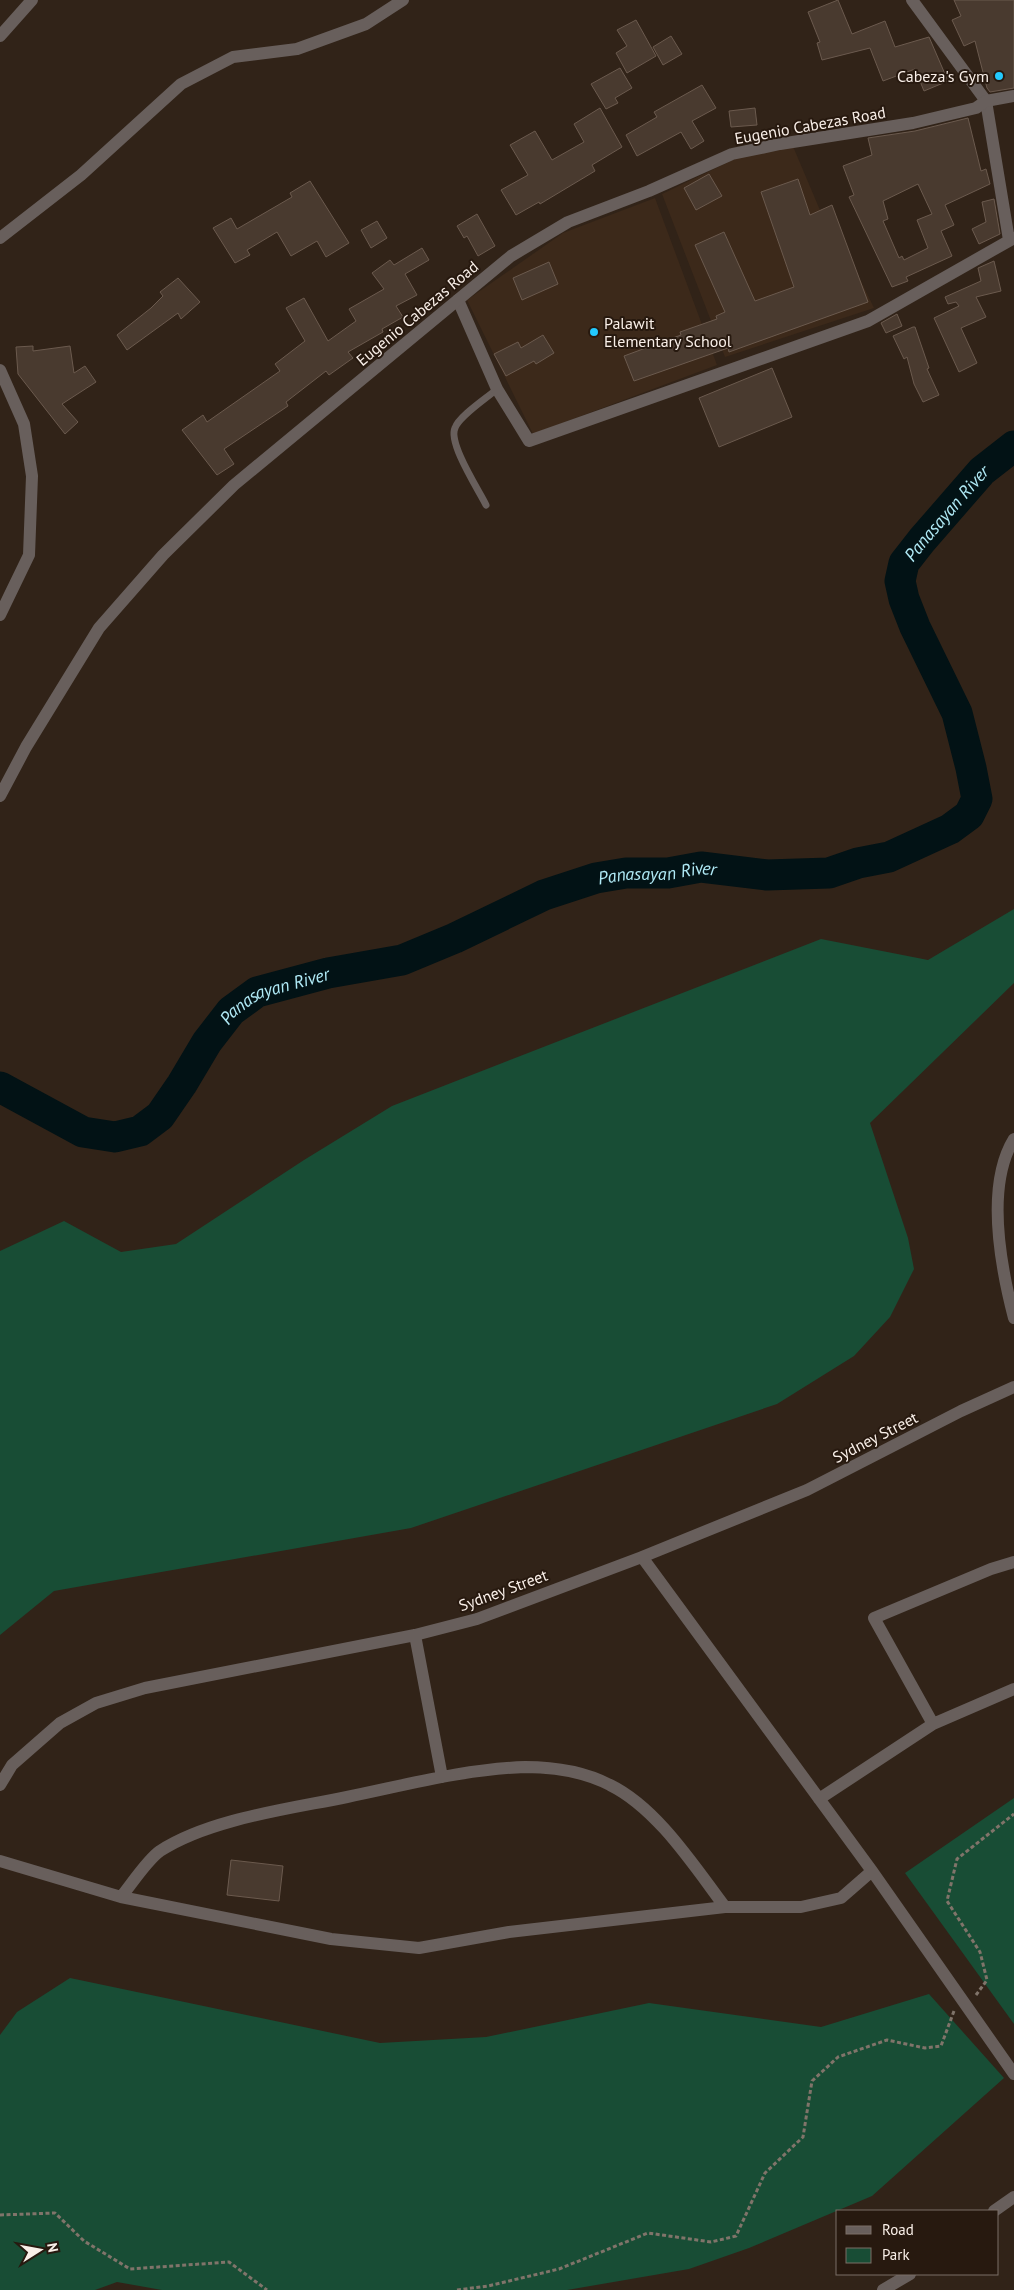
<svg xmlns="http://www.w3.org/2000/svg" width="1014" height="2290" font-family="'PT Sans',sans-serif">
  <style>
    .built { fill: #3c291a }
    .green { fill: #184d35 }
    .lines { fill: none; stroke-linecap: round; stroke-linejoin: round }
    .river { stroke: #021215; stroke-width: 31 }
    .building { fill: #493a2f; stroke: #6b5a4e; fill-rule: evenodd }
    .path { stroke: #80746a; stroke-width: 3; stroke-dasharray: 4 2.5; stroke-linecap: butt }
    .service { stroke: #685f5c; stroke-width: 7 }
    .minor { stroke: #685f5c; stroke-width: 12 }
    .tertiary { stroke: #685f5c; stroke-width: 12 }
    .poi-dot { fill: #23c9fe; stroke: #27190f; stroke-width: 2 }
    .labels { text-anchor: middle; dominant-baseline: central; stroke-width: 4; stroke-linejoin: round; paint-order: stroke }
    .poi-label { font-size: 16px; fill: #f9efe8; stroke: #27190f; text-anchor: end }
    .street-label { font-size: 16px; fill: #f9efe8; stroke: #27190f }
    .water-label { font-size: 18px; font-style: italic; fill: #b0eaf6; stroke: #27190f }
  </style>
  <rect width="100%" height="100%" fill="#312318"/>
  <!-- built -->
  <path class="built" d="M792,144L836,248L844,246L874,308L725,357L662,194L737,158Z
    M655,198L717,365L533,434L467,300L563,233Z"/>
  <!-- green -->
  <path class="green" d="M1014,909V983L870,1123L908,1238L914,1269L890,1317L854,1356L777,1404L411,1528L54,1591L0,1635V1251L64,1221L121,1252L176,1244L304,1160L392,1106L821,939L928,960Z
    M1014,1798V2024L905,1873Z
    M70,1978L380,2043L486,2037L649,2003L821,2027L929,1994L1004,2078L872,2196L749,2248L689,2269L567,2290H162L117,2282L95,2290H0V2035L17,2012Z"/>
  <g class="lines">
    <!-- river -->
    <path class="river" id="s1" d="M0,1087L83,1132L115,1137L140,1131L160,1116L182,1084L207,1042L231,1011L257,992L328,973L402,960L455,938L544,895L596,878L626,873H668L701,867L767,875L829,873L858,863L889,857L950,829L969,815L977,799L971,768L957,713L915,627L904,599L900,581L904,563L922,540L982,471L1014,446"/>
  </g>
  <!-- building -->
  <path class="building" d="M838,0L852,34L885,21L895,47L929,37L948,81L924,91L915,69L883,81L870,48L822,60L817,43L820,42L808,12Z
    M954,0H1014V88L990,92L987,88L975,41L964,46L952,20L961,16Z
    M636,20L656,56L627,73L616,53L627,46L617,30Z
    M671,36L682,54L663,65L653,47Z
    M620,68L632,88L615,98L618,103L606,109L591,84Z
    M702,85L716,108L692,121L704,141L691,149L681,132L637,156L626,135L657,117L654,112Z
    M600,108L622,147L592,165L595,171L540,204L539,202L516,215L501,190L528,175L510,145L535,131L552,160L584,142L574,124Z
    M755,108L757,125L731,127L729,111Z
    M968,118L981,171L986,169L990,184L945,205L954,225L941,231L952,256L906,277L908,281L892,287L849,197L854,195L843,166L872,155L868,138L915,131ZM918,184L932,214L917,220L928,248L904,260L902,256L899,258L883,221L888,219L883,201Z
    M709,174L722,196L696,210L684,188Z
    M798,179L810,215L832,205L868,302L729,352L728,348L634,381L624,356L681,335L680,332L717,319L716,316L725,312L695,245L724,232L755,301L794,287L761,192Z
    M310,181L349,243L326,257L317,241L291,256L277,232L247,250L250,255L235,263L213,228L231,218L237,229L292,197L290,193Z
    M994,199L1000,234L979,244L972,229L986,222L982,202Z
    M477,214L495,246L478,256L467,236L464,238L457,226Z
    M377,221L387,238L371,248L361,230Z
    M422,248L429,260L405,274L417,295L396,306L403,317L382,329L383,332L348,352L353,358L329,375L326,371L286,402L288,406L224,449L234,464L217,475L182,430L203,415L207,422L280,371L275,364L305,341L286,308L304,298L328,341L356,321L349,309L384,289L372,273L390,260L394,265Z
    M994,261L1001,291L976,297L986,317L961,328L977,363L959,372L934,318L959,306L956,302L948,304L945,297L981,281L978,268Z
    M549,262L558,284L522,300L513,278Z
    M178,278L200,302L181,319L178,313L127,350L117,335L151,308L163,296L160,292Z
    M897,314L902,326L886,333L881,323Z
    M913,327H915L929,368L927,369L939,395L923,402L914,384L907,357L904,359L893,336Z
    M543,335L554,353L536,364L534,361L506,376L494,354L518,342L521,348Z
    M33,346V351L70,346L74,373L85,366L96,382L62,404L78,422L65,434L18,374L16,347Z
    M772,368L792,417L719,447L699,398Z
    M231,1860L283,1866L279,1901L227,1895Z"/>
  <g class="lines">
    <!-- path -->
    <path class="path" d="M976,1995L987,1980L980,1952L947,1901L957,1859L1014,1814
      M0,2215L55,2213L84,2241L130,2269L229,2262L267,2290
      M457,2290L488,2286L559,2269L648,2233L711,2242L736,2236L765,2173L803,2137L812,2081L838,2057L887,2040L925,2048L941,2046L954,2011"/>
    <!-- service -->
    <path class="service" d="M486,505C478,489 448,443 455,428C459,416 487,398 497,389"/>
    <!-- minor -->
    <path class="minor" d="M912,0L986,101L1009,240
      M0,36L32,0
      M0,238L81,175L181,84L233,57L297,49L366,24L403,0
      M458,300L497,389L529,441L868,321L1014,238
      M0,370L24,424L32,476L29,555L0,615
      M1014,1139C985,1186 1001,1268 1014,1318
      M642,1557L872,1871L1014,2074
      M415,1635L442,1777
      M933,1724L874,1618L991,1569L1014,1562
      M0,1785L12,1765L60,1723L96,1703L145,1688L415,1635L477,1619L642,1557L807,1490L961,1411L1014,1387
      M819,1799L933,1724L1014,1689
      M0,1861L121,1897L331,1939L419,1948L509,1932L725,1907H801L841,1898L872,1871
      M121,1897C131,1885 147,1860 160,1851C209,1819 289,1809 347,1797C406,1785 465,1769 525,1767C553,1767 585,1772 610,1785C657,1808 694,1866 725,1907
      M994,2211L1014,2197
      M883,2290L910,2274"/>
    <!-- tertiary -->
    <path class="tertiary" d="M0,796L26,747L99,628L163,555L234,485L511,256L568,222L649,191L732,154L780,144L913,123L976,108L986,101L1014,96"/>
  </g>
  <!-- markers -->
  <g class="poi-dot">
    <circle cx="999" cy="76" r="5"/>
    <circle cx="594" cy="332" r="5"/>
  </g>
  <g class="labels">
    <!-- poi labels -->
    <g class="poi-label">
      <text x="989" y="76">Cabeza's Gym</text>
      <text x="604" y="323" text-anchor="start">Palawit<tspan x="604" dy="18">Elementary School</tspan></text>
    </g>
    <!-- street labels -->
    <g class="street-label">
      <text transform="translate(810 125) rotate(-10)">Eugenio Cabezas Road</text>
      <text transform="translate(417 313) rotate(-40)">Eugenio Cabezas Road</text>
      <text transform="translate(875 1437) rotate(-27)">Sydney Street</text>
      <text transform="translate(503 1590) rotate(-20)">Sydney Street</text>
    </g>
    <!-- water labels -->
    <g class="water-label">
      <text stroke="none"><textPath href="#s1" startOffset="1418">Panasayan River</textPath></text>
      <text stroke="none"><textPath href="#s1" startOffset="758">Panasayan River</textPath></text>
      <text stroke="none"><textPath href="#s1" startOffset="351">Panasayan River</textPath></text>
    </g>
  </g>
  <!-- legend -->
  <rect x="836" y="2210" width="162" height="65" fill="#27190f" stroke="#7b6f66"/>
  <rect x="846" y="2226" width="25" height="8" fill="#685f5c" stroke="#7b6f66"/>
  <text x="882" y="2235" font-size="15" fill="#f9efe8">Road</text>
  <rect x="846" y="2248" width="25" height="15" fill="#184d35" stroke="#7b6f66"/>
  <text x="882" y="2260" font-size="15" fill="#f9efe8">Park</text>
  <!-- north arrow -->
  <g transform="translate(40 2250) rotate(79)" stroke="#27190f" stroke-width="4" paint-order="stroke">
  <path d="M0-4L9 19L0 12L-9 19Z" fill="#f9efe8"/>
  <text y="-8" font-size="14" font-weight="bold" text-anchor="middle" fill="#f9efe8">N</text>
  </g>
</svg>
